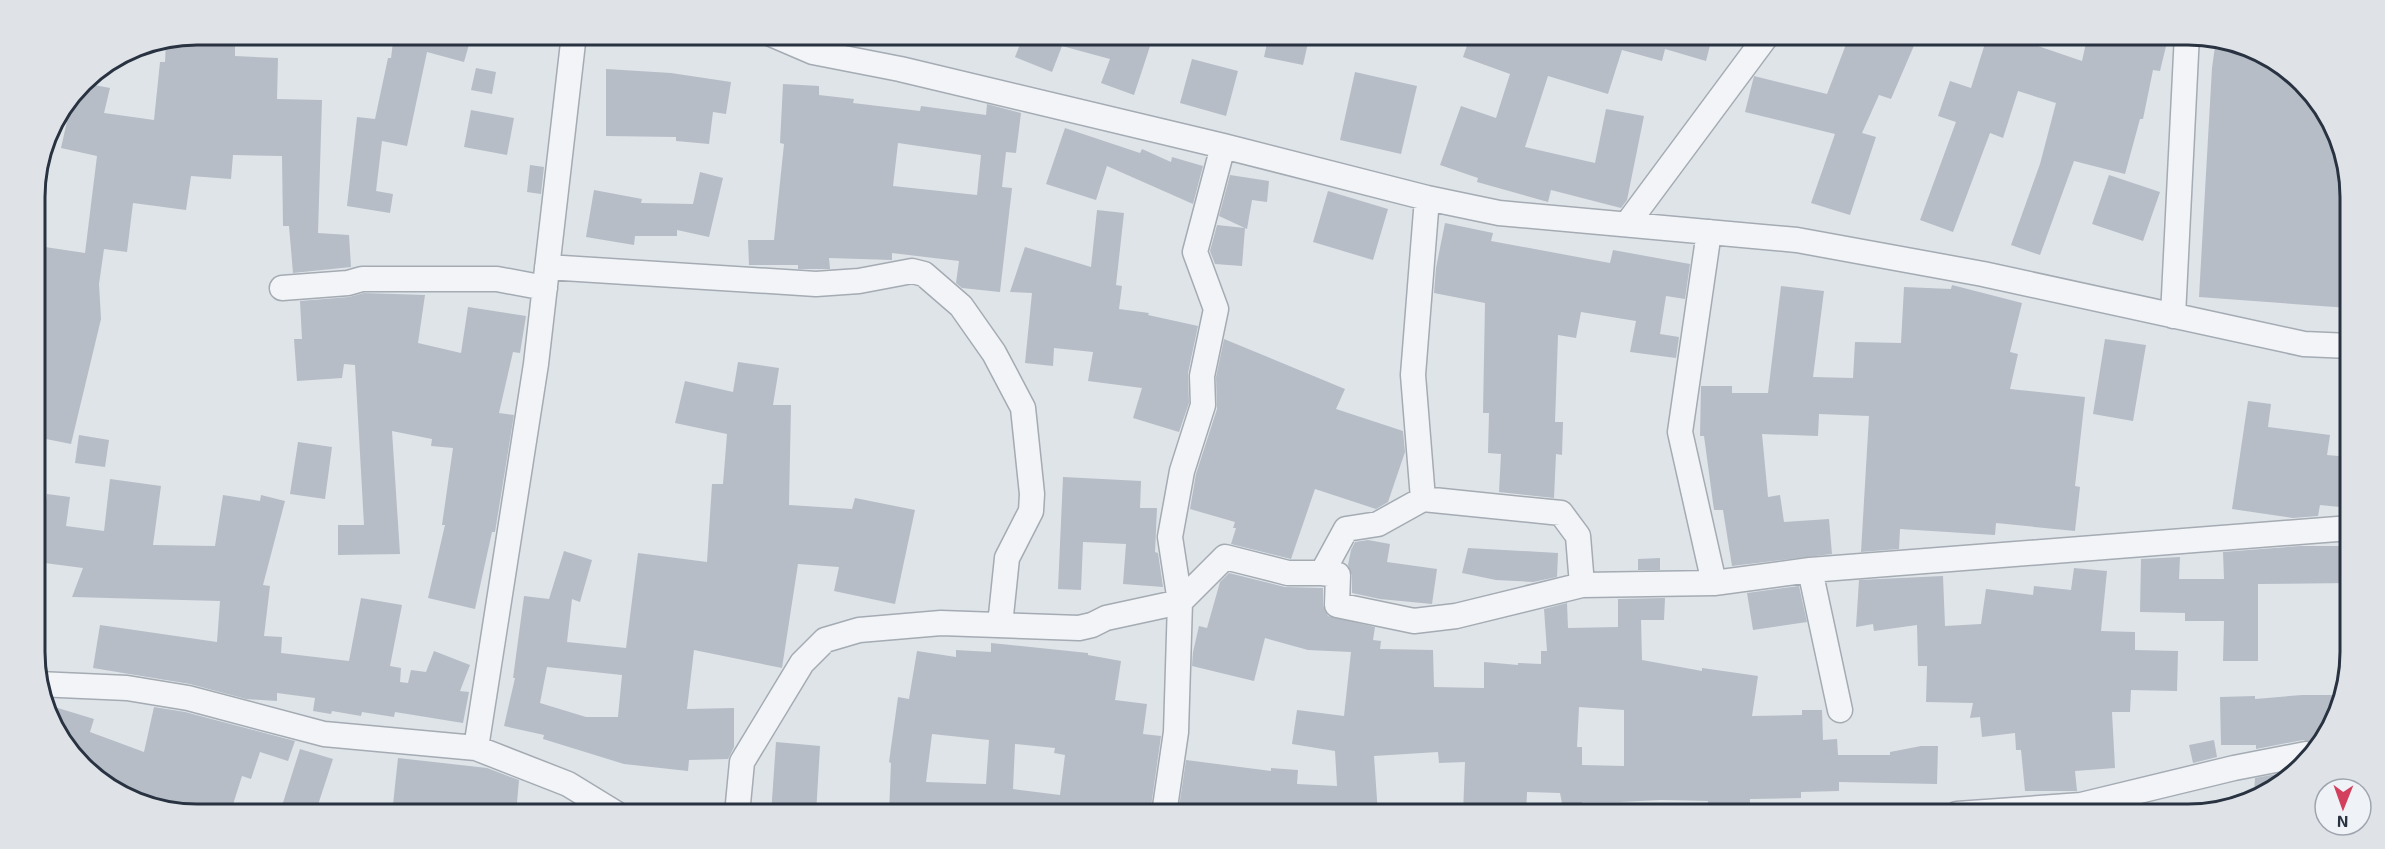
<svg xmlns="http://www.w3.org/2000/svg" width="2385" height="849" font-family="'Exo 2',sans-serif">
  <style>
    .building { fill: #b6bdc6; fill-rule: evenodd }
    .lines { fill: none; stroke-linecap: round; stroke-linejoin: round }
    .minor-casing { stroke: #a4abb3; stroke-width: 27 }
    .minor { stroke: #f2f4f7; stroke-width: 24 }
    .rim { fill: none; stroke: #283241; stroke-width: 3 }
  </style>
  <rect width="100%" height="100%" fill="#dfe4e9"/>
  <!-- building -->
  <path class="building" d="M197,34H235V56L278,58L277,99L322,100L318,233L349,235L351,267L293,273L289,226H283L282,156L233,155L231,179L191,176L186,210L133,203L127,252L104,249L99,284L101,319L71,444L36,437V309L45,247L85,253L97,156L61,148L72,99L84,83L110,88L104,113L154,120L160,62H165L166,41Z
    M386,34H472L464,62L427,52L407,146L382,141L376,191L393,194L390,213L347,206L357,117L375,119L388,58H391L393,42L385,40Z
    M1024,34H1154L1134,95L1101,83L1110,59L1062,46L1052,72L1015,57Z
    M1269,34H1310L1303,65L1264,57Z
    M1471,34H1713L1706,61L1665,49L1662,61L1622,50L1608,94L1548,76L1525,147L1595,163L1606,109L1644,116L1627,200L1621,208L1551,190L1548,202L1477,182L1478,178L1440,165L1461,106L1496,118L1510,74L1463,57Z
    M1850,34H1880L1895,40L1897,34H1919L1891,99L1879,95L1862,133L1876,137L1850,215L1811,203L1835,134L1745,112L1754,76L1827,94Z
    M1988,34H2031L2029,43L2082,61L2088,34H2169L2160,71L2153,70L2143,119H2140L2125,174L2074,161L2040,255L2011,245L2040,164L2056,103L2018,91L2003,138L1990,133L1953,232L1920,220L1956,122L1938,116L1950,81L1971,88Z
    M2216,39L2240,43L2310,90L2349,175V308L2199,297L2212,68Z
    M1192,59L1238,71L1226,116L1180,103Z
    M476,68L496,72L492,94L471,90Z
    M606,69L671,73L731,82L726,114L713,112L709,144L676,141V137L606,136Z
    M1355,72L1417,86L1401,154L1340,140Z
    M783,84L819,86V95L854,99L853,103L920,111L921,106L986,115L987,104L1021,113L1016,153L1006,152L1002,187L1012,188L1000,292L962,288L956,283L959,261L892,253V260L829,258L830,269H798V265H749L748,240H774L784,144L780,143ZM898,143L981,155L977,195L893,186Z
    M471,110L514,118L507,155L464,147Z
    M1065,128L1140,153L1142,149L1171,162L1172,157L1203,166L1193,204L1107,166L1096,200L1046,184Z
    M530,165L544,167L541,194L527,192Z
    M700,172L723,178L709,237L677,230V236H635L634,245L586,237L594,190L642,199L641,203L693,204Z
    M1230,175L1269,181L1267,202L1252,200L1247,229L1219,216Z
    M2109,175L2160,192L2143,241L2092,224Z
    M1328,191L1388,209L1373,260L1313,242Z
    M1097,210L1124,213L1116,285L1122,286L1119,309L1149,313L1148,315L1198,326L1188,373L1189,403L1179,432L1133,418L1142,388L1088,381L1093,352L1054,348L1053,366L1025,363L1032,293L1010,292L1025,247L1091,267Z
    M1445,223L1493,233L1491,241L1610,263L1613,250L1690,264L1685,299L1666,296L1660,334L1679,337L1676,358L1630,352L1636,321L1581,312L1576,338L1558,335L1555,422H1563L1562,455L1556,454L1554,498L1499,492L1501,454L1488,453L1489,413H1483L1485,303L1434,293L1436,268Z
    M1217,225L1245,228L1242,266L1215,264L1210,251Z
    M1952,285L2022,303L2010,352L2018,354L2010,389L2085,397L2075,486L2080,487L2075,531L1996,523L1995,535L1900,529L1899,549L1861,552L1869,416L1819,414L1818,436L1762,434L1768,497L1780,495L1784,522L1829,519L1832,554L1732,566L1723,510H1714L1704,436H1700L1701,386H1732V393H1768L1781,286L1824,291L1813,377L1853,378L1855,342L1901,343L1904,287L1951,289Z
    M364,293L425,295L418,343L461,353L468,307L526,316L520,353L513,352L499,413L514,415L495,532H492L475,609L428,598L445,525H442L453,448L431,446L432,439L392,431L400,554L338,555V525H364L355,365L344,364L342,378L297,381L294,339H302L300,301L349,297Z
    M1224,339L1345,389L1336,409L1403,431L1405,452L1388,502L1376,509L1315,489L1291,559L1231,544L1236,528H1233L1235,522L1190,509L1196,474L1217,409L1216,377Z
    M2105,339L2146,345L2133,421L2093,414Z
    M738,362L779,368L773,405H791L789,505L852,509L855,498L915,510L895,604L834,591L839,567L798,564L782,668L694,650L687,709L734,708V747L728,759L689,760L688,771L624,764L543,739L544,735L504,726L515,678H513L524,596L549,599L564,551L592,560L580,602L572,599L567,642L626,648L638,553L707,562L712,484H723L727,434L675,423L685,381L733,392ZM547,667L622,675L618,717H586L540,703Z
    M2248,401L2271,404L2268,427L2330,435L2327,455L2350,457V508L2320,505L2318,516L2293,518L2232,509Z
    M79,435L109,440L105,467L75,463Z
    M298,442L332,447L325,499L290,494Z
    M1063,477L1141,481L1140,508H1157L1155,552L1158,553L1163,587L1123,584L1126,544L1083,542L1081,590L1058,589Z
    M110,479L161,486L153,545L215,546L223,495L260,501L261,495L285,501L263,585L270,586L264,636L282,637L281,653L349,661L361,598L402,605L390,666L401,668L400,682L408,683L411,670L426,672L434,651L470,665L460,691L469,692L463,723L395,712L394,717L362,712L361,716L332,711L331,714L313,711L315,698L277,693V701L246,699L190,684L93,668L100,625L217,642L220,601L72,597L83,568L37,562L47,494L70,497L66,526L104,531Z
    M1368,540L1390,544L1387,562L1437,569L1432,604L1380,599L1352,593V575L1348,565L1351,550L1355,542Z
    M2300,546H2350V583L2258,584V661H2223L2224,621H2185V613L2140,612L2141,559L2180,557L2179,579H2224L2223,552Z
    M1468,548L1558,553L1557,577L1533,582L1496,580L1462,573Z
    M1660,558V570H1638V559Z
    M2074,568L2107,571L2101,631L2135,632V650L2178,651L2177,691L2131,690L2130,712H2112L2115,768L2075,771L2077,791H2025L2021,750H2016L2015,733L1982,737L1980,717L1970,718L1973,703L1926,702L1927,666H1918L1917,625L1874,631L1873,624L1856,627L1859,580L1943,576L1945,626L1981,624L1986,589L2033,595L2034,586L2071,590Z
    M1229,573L1285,587L1323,588V605L1328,616L1375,627L1373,640L1381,641L1380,649L1433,650L1434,687L1484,688V662L1518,665V663L1541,664V651H1547L1544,609L1567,603L1568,628L1618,627V599L1665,598L1664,620H1641L1642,660L1702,671V668L1758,676L1752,716L1802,715V710H1822L1823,740L1837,739L1838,755H1890V752L1921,746H1938L1937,784L1839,782V791L1801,792V798L1750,799V814H1707L1708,801L1661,800L1620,802H1582L1584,814H1564L1560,793L1527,792L1526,814H1463L1465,762L1439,763L1438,752L1374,756L1378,814H1178L1186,760L1271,771V768L1298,770L1297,784L1337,786L1335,751L1292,744L1297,710L1344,716L1351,652L1308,650L1265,638L1254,681L1192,666L1193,652L1199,626L1207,628L1220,582ZM1579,707L1624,710V766L1582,765V747H1577Z
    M1799,586L1807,622L1753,630L1747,593Z
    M991,643L1088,653V655L1121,661L1115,700L1147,704L1143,734L1161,736L1150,814H889L891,763L889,762L898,697L909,699L917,651L956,657V650L991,652ZM932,734L989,740L986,784L926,782ZM1015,744L1055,748L1054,753L1065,755L1060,795L1013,789Z
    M2302,695H2344L2342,704L2314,743L2303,740L2256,749V745H2221L2220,697L2255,696V699Z
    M48,705L94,719L90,732L144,752L154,707L185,712L295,741L288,761L260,752L251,779L242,776L230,814H197L145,806L75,759Z
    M2214,740L2217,757L2193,763L2189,745Z
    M776,742L820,746L816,814H771Z
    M300,749L333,759L315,814H300L281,809Z
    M398,758L487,768L519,780L516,814H446L414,811V814H392Z
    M2294,771L2287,781L2254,793L2255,778Z"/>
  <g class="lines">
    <defs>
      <path id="minor" d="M771,34L813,52L900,69L1223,146L1427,198L1499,213L1797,240L1983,274L2304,344L2350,346
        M1627,224L1768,34
        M1709,232L1680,432L1714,583
        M547,267L816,284L859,281L912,271L924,274L961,306L994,353L1023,408L1032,494L1031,511L1007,558L1000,625
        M282,288L348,283L362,279H497L545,288
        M2173,316L2187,34
        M1423,499L1413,375L1427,198
        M1810,570L1840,710
        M1322,573L1338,575L1337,605L1414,621L1456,616L1582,585
        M38,684L127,688L188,698L324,734L476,748L568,784L617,814
        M476,748L536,364L574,34
        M737,814L742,762L802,663L825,640L859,630L941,623L1079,628L1092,625L1106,618L1180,602L1225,557L1288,573H1322L1346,529L1378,524L1423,499L1561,513L1578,536L1582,585L1714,583L1810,570L2350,528
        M1164,814L1176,732L1180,602L1170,537L1182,471L1203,405L1202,376L1216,309L1195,252L1223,146
        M1957,814L2081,805L2234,768L2306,754"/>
    </defs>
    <!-- minor casing -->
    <use href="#minor" class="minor-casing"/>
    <!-- minor -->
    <use href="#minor" class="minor"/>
  </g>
  <!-- crop -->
  <path d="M0 0H2385V849H0ZM197 45H2188A152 152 0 0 1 2340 197V652A152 152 0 0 1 2188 804H197A152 152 0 0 1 45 652V197A152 152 0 0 1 197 45Z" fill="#dfe3e8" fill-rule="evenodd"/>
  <path class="rim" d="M197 45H2188A152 152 0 0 1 2340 197V652A152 152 0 0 1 2188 804H197A152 152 0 0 1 45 652V197A152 152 0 0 1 197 45Z"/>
  <!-- north arrow -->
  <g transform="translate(2343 807) rotate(181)"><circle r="28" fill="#eff2f6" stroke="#9fa5ae" stroke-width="1.5"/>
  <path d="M0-4.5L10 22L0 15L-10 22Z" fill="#d2405e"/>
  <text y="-9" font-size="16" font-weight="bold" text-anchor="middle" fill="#283241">N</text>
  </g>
</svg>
